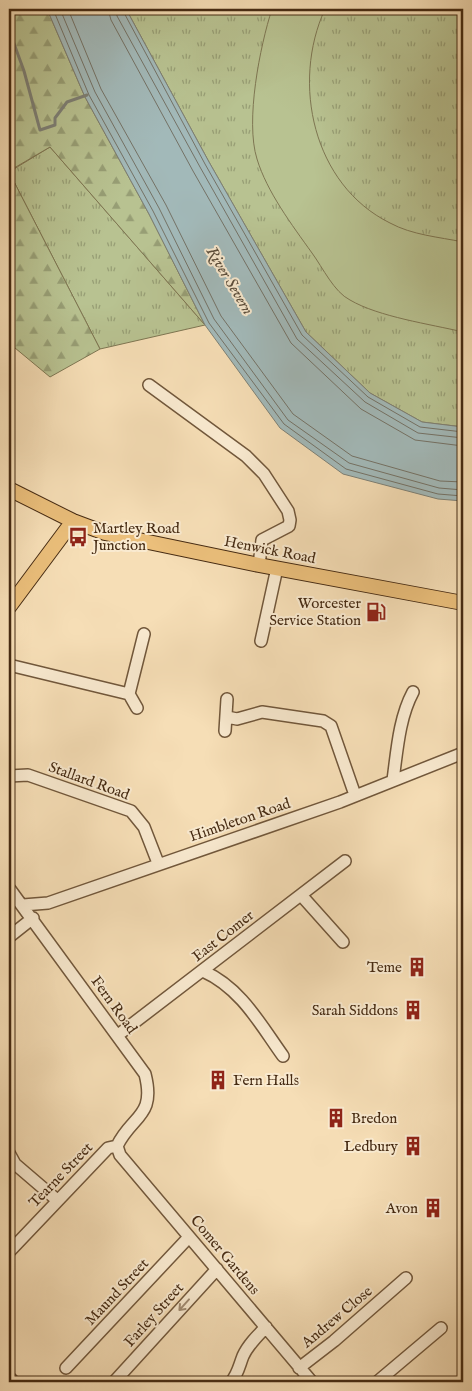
<svg xmlns="http://www.w3.org/2000/svg" width="472" height="1391" font-family="'IM FELL English',serif">
  <style>
    .grass { fill: url(#grass-tufts); stroke: #7e7652 }
    .forest { fill: url(#forest-firs); stroke: #7e7652 }
    .garden { fill: #b8c291; stroke: #7e7652 }
    .water { fill: #a2b9b9; stroke: #7d8076 }
    .lines { fill: none; stroke-linecap: round; stroke-linejoin: round }
    .shore { stroke: #747266; stroke-width: 1 }
    .stream { stroke: #7d8076; stroke-width: 3 }
    .minor-casing { stroke: #71573b; stroke-width: 14 }
    .major-casing { stroke: #452a12; stroke-width: 16 }
    .minor { stroke: #f9ead0; stroke-width: 11 }
    .major { stroke: #ebbf7b; stroke-width: 14 }
    .oneway { stroke: #9f8a71 }
    .labels { text-anchor: middle; dominant-baseline: central; stroke-width: 4; stroke-linejoin: round; paint-order: stroke }
    .poi-label { font-size: 15px; fill: #452a12; stroke: #f9ead0; text-anchor: end }
    .street-label { font-size: 15px; fill: #452a12; stroke: #f9ead0 }
    .water-label { font-size: 16px; font-style: italic; fill: #5c4e3c; stroke: #f9ead0 }
  </style>
  <defs>
    <pattern id="grass-tufts" width="24" height="20" patternUnits="userSpaceOnUse" patternTransform="scale(1.25)"><rect width="24" height="20" fill="#b8c291"/><path d="M3 7l-1-3M5 7V3M7 7l1-3M15 17l-1-3M17 17v-4M19 17l1-3" fill="none" stroke="#979e75"/></pattern>
    <pattern id="forest-firs" width="22" height="20" patternUnits="userSpaceOnUse" patternTransform="scale(1.25)"><rect width="22" height="20" fill="#b8c291"/><path d="M5 1l3.5 6h-7zM16 11l3.5 6h-7z" fill="#979e75"/></pattern>
  </defs>
  <rect width="100%" height="100%" fill="#f6deb6"/>
  <filter id="stains"><feTurbulence type="fractalNoise" baseFrequency=".004" numOctaves="4"/><feColorMatrix values="0 0 0 0 .2 0 0 0 0 .09 0 0 0 0 .02 0 0 0 .5 -.17"/></filter>
  <radialGradient id="worn" r=".72"><stop offset=".6" stop-color="#630" stop-opacity="0"/><stop offset="1" stop-color="#630" stop-opacity=".3"/></radialGradient>
  <!-- grass -->
  <path class="grass" d="M126,9H463V427L422,422L370,393L306,332L209,162Z
    M50,147L205,325L100,349L9,172Z"/>
  <!-- forest -->
  <path class="forest" d="M9,9H47L85,97L149,214L205,325L50,147L9,171Z
    M9,172L100,349L50,377L9,343Z"/>
  <!-- garden -->
  <path class="garden" d="M272,9H325C291,83 313,185 390,223C412,235 439,237 463,242V332C430,324 379,317 350,300C334,292 323,268 312,253C292,225 267,192 257,159C245,121 260,46 272,9Z"/>
  <!-- water -->
  <path class="water" d="M47,9H126L209,162L306,332L370,393L422,422L463,427V501L438,499L343,474L280,428L205,325L149,214L85,97Z"/>
  <g class="lines">
    <!-- shore -->
    <path class="shore" d="M53,9L89,95L153,211L209,323L284,424L346,469L438,494L463,496
      M60,9L95,92L159,208L214,319L288,420L349,463L439,488L463,490
      M68,9L101,89L166,205L221,316L293,414L352,456L440,481L463,482
      M108,9L111,20L193,171L291,343L361,409L415,440L463,446
      M116,9L117,16L200,167L297,339L365,402L418,433L463,438
      M122,9L205,164L302,335L368,397L420,427L463,432"/>
    <!-- stream -->
    <path class="stream" d="M9,30L24,71L40,130L55,125V118L67,102L87,95"/>
    <defs>
      <path id="minor" d="M149,385L246,456L264,474L288,511L290,520L289,526L262,540L259,565
        M261,641L277,568
        M9,665L129,694
        M137,708L129,694L144,634
        M227,717L237,719L262,712L323,721L331,726L355,795
        M225,731L227,699
        M9,776L28,775L131,811L144,827L158,863
        M393,780C397,751 399,718 413,692
        M9,888L145,1074C156,1117 132,1115 117,1146
        M301,895L343,942
        M23,905L48,903L340,802L463,753
        M9,937L33,918
        M203,971C241,988 260,1024 283,1056
        M118,1035L345,861
        M117,1146L120,1155L312,1382
        M9,1153L15,1164L57,1200
        M9,1252L108,1148L117,1146
        M66,1368L189,1237
        M299,1368L334,1341L406,1278
        M9,1377L14,1382
        M114,1382L217,1269
        M231,1382C238,1374 239,1366 243,1356C248,1345 257,1336 266,1327
        M377,1382L441,1328"/>
      <path id="major" d="M9,489L73,521L105,533L259,565L463,603
        M9,607L73,521"/>
    </defs>
    <!-- minor casing -->
    <use href="#minor" class="minor-casing"/>
    <!-- major casing -->
    <use href="#major" class="major-casing"/>
    <!-- minor -->
    <use href="#minor" class="minor"/>
    <!-- major -->
    <use href="#major" class="major"/>
  </g>
  <!-- one-way arrows -->
  <defs><path id="oneway-shaft" d="M-6 0H5M1.5-3L5.5 0L1.5 3" fill="none" stroke-width="1.6" stroke-linecap="round" stroke-linejoin="round" transform="scale(1.25)"/></defs>
  <use class="oneway" href="#oneway-shaft" transform="translate(184 1305) rotate(132)"/>
  <!-- icons -->
  <defs>
    <symbol id="bus-bare" viewBox="-9 -9 18 18"><path d="M-5-6H5V4H4V6H2V4H-2V6H-4V4H-5ZM-3.5-4V0h7V-4ZM-3.5 1.2v1.5H-2V1.2ZM2 1.2v1.5H3.5V1.2Z" fill="#8f2418" stroke="#f9ead0" stroke-width="2.5" paint-order="stroke"/></symbol>
    <symbol id="fuel-bare" viewBox="-9 -9 18 18"><path d="M-5.5-6h7V0h2V4h1.3V-2.5L3-4.5l.8-.8L6-3V5H2.5V1h-1V6h-7ZM-4.2-4.7v3.2H.2V-4.7Z" fill="#8f2418" stroke="#f9ead0" stroke-width="2.5" paint-order="stroke"/></symbol>
    <symbol id="building-bare" viewBox="-9 -9 18 18"><path d="M-4-6H4V6H1V3H-1V6H-4ZM-2.5-4.3h1.7v1.8h-1.7ZM.8-4.3h1.7v1.8H.8ZM-2.5-1h1.7V.8h-1.7ZM.8-1h1.7V.8H.8Z" fill="#8f2418" stroke="#f9ead0" stroke-width="2.5" paint-order="stroke"/></symbol>
  </defs>
  <g fill-rule="evenodd">
    <use href="#bus-bare" x="64" y="523" width="28" height="28"/>
    <use href="#fuel-bare" x="362" y="598" width="28" height="28"/>
    <use href="#building-bare" x="403" y="953" width="28" height="28"/>
    <use href="#building-bare" x="399" y="996" width="28" height="28"/>
    <use href="#building-bare" x="204" y="1066" width="28" height="28"/>
    <use href="#building-bare" x="322" y="1104" width="28" height="28"/>
    <use href="#building-bare" x="399" y="1132" width="28" height="28"/>
    <use href="#building-bare" x="419" y="1194" width="28" height="28"/>
  </g>
  <g class="labels">
    <!-- poi labels -->
    <g class="poi-label">
      <text x="93" y="528" text-anchor="start">Martley Road<tspan x="93" dy="17">Junction</tspan></text>
      <text x="361" y="603">Worcester<tspan x="361" dy="17">Service Station</tspan></text>
      <text x="402" y="967">Teme</text>
      <text x="398" y="1010">Sarah Siddons</text>
      <text x="233" y="1080" text-anchor="start">Fern Halls</text>
      <text x="351" y="1118" text-anchor="start">Bredon</text>
      <text x="398" y="1146">Ledbury</text>
      <text x="418" y="1208">Avon</text>
    </g>
    <!-- street labels -->
    <g class="street-label">
      <text transform="translate(270 550) rotate(11)">Henwick Road</text>
      <text transform="translate(89 781) rotate(20)">Stallard Road</text>
      <text transform="translate(240 820) rotate(-19)">Himbleton Road</text>
      <text transform="translate(223 936) rotate(-38)">East Comer</text>
      <text transform="translate(114 1005) rotate(54)">Fern Road</text>
      <text transform="translate(61 1175) rotate(-46)">Tearne Street</text>
      <text transform="translate(225 1255) rotate(50)">Comer Gardens</text>
      <text transform="translate(117 1292) rotate(-47)">Maund Street</text>
      <text transform="translate(154 1315) rotate(-48)">Farley Street</text>
      <text transform="translate(337 1317) rotate(-40)">Andrew Close</text>
    </g>
    <!-- water labels -->
    <g class="water-label">
      <text transform="translate(229 281) rotate(59)">River Severn</text>
    </g>
  </g>
  <!-- margin -->
  <rect width="472" height="1391" fill="none" stroke="#f6deb6" stroke-width="30"/>
  <rect x="10" y="10" width="452" height="1371" fill="none" stroke="#452a12" stroke-width="2.5"/>
  <rect x="15" y="15" width="442" height="1361" fill="none" stroke="#452a12"/>
  <rect width="100%" height="100%" filter="url(#stains)"/>
  <rect width="100%" height="100%" fill="url(#worn)"/>
</svg>
